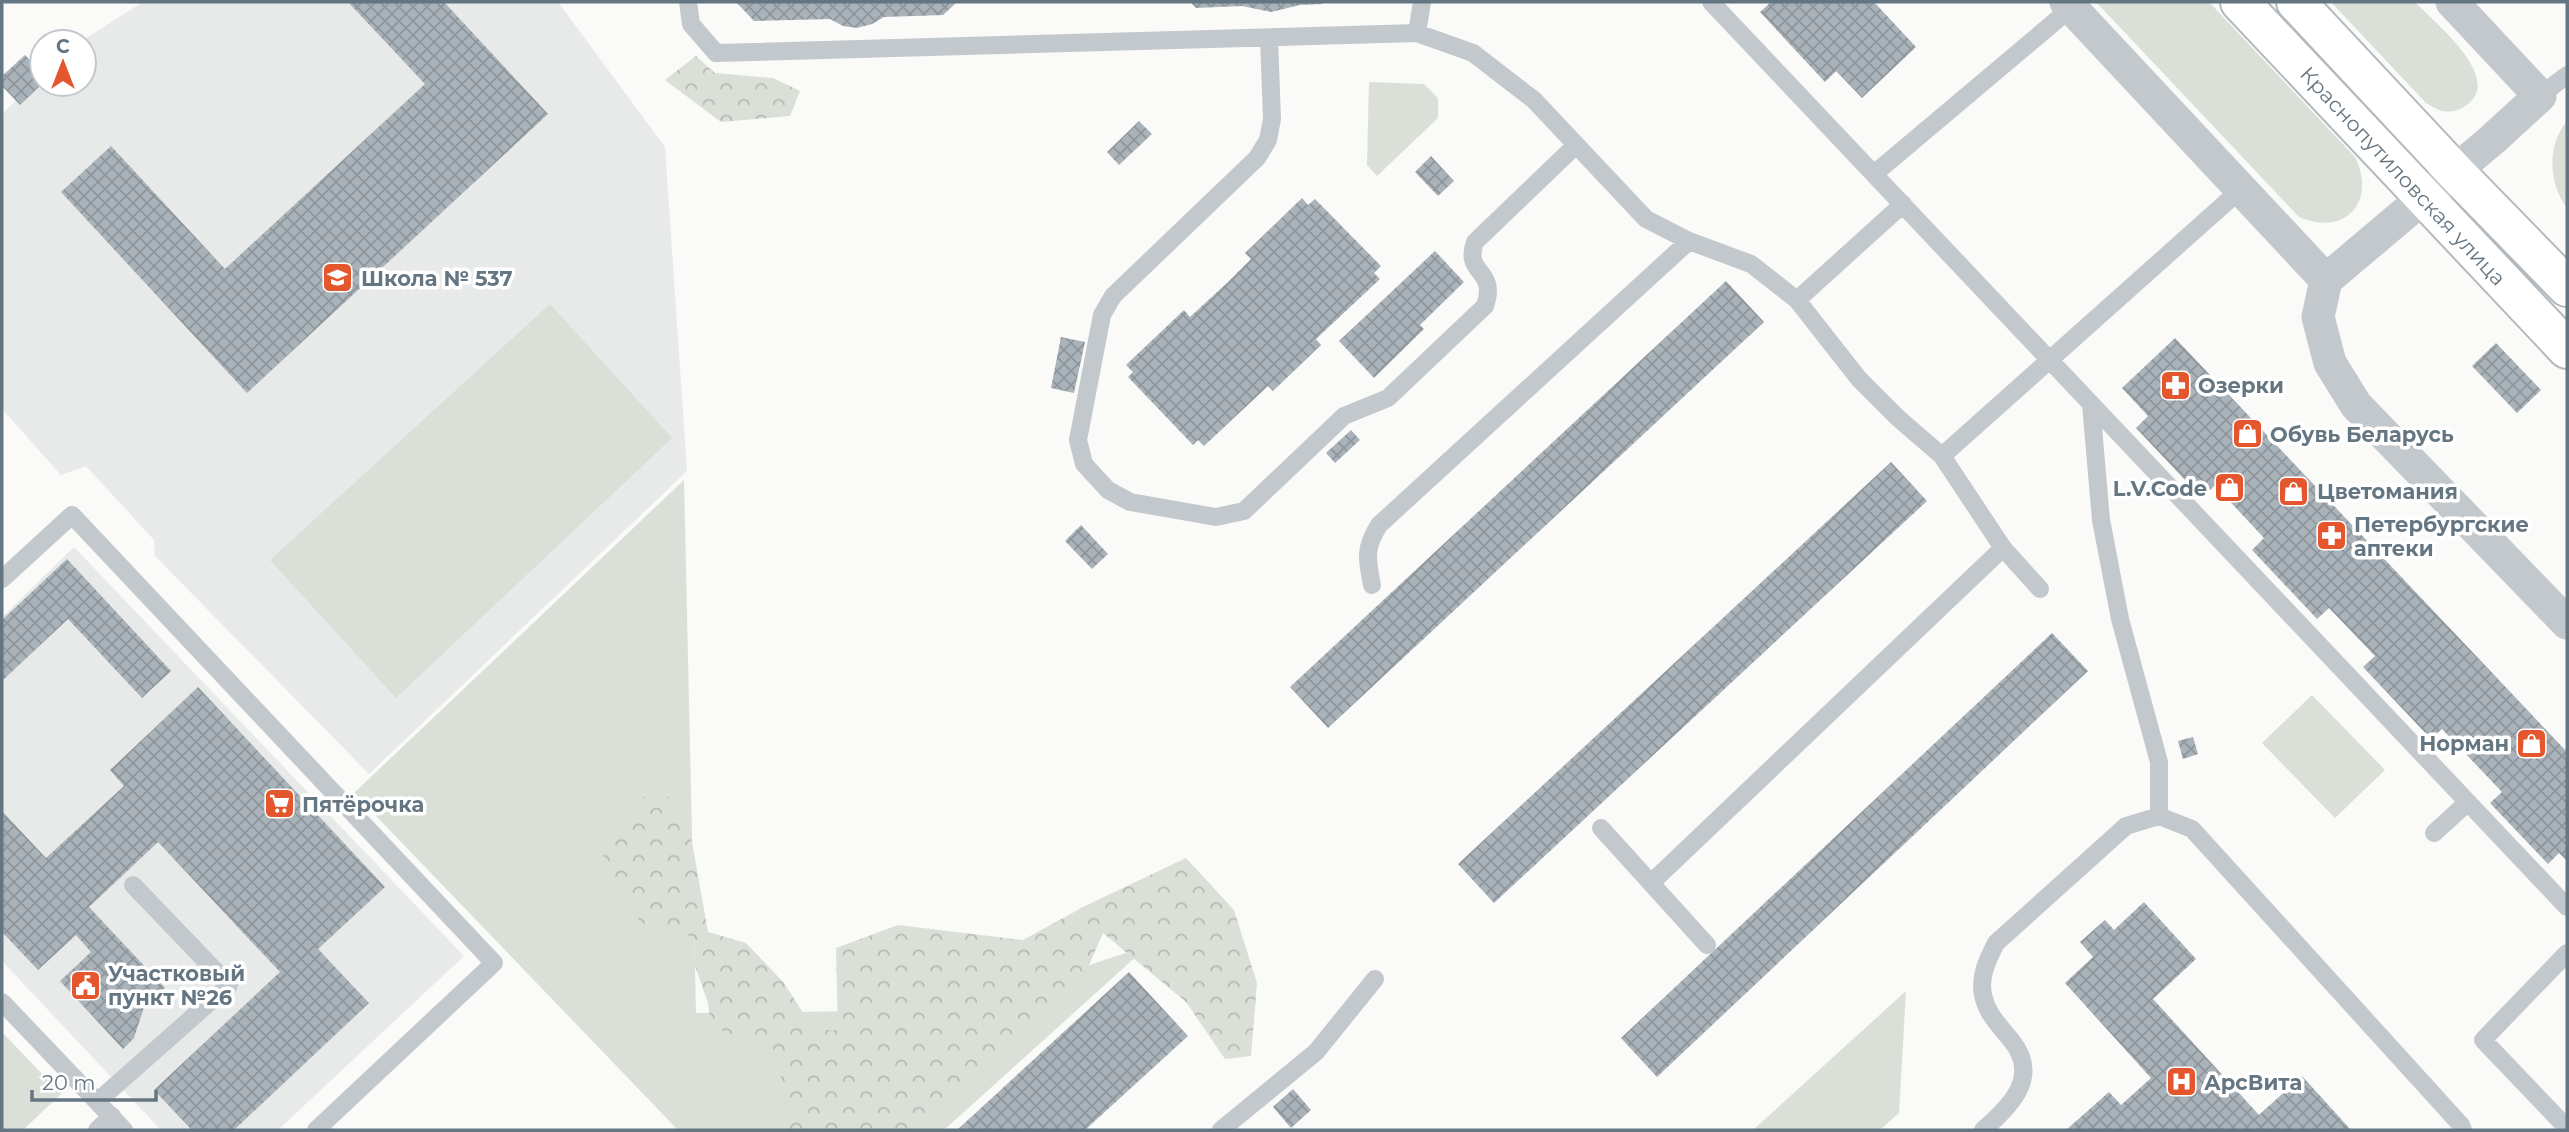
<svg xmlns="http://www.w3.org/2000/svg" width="2569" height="1132" font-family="Montserrat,sans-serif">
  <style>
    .built { fill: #e8e9e9 }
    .green { fill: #dadfd7 }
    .forest { fill: url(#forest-crowns) }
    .building { fill: url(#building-cross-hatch) }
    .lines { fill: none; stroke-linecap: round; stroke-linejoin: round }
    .secondary-casing { stroke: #b3babf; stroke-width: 42 }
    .service { stroke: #c3c8cc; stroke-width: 18 }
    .minor { stroke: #c3c8cc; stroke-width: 33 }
    .secondary { stroke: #fff; stroke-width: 38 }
    .labels { text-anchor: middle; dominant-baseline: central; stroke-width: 7; stroke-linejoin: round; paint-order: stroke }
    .street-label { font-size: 21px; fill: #657683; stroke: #fff }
    .poi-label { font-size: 21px; font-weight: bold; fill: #657683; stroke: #fff; text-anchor: start }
  </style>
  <defs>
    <pattern id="forest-crowns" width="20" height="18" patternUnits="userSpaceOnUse" patternTransform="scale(1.75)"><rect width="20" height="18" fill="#dadfd7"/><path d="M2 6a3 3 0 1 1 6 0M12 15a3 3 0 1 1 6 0" fill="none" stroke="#b4b9b4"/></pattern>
    <pattern id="building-cross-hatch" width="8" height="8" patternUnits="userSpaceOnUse" patternTransform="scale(1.75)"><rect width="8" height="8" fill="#aab3b9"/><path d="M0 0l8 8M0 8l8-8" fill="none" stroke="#8e969c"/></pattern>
  </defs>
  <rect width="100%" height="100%" fill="#fafaf8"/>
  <!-- built -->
  <path class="built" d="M143,2H558L665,147L687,471L369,774L155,556L154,540L86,466L61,475L2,409V114L42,76V84H84V42H80Z
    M74,547L464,956L278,1130H161L2,961V617Z"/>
  <!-- green -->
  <path class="green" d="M2096,2H2209L2355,157C2377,202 2345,237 2299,217Z
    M2331,2H2415C2435,23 2510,82 2462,108C2449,115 2438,111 2426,103Z
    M1369,82L1424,84L1438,98V118L1377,176L1367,165Z
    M2567,121V208C2548,183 2547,145 2567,121Z
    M550,304L672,438L396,698L270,560Z
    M684,480L696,1013L957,1010L1149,945L944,1130H678L354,793Z
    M2312,695L2385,770L2335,818L2262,743Z
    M1906,991L1899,1113L1880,1130H1753Z
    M2,1032L61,1094L23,1130H2Z"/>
  <!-- forest -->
  <path class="forest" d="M696,56L715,73L773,78L800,91L790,116L721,122L665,80Z
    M651,790L671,798L692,842L708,932L746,943L784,983L814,1030H838L836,948L898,925L1023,940L1085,906L1186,858L1234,910L1257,983L1251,1056L1225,1059L1186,1002L1103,933L1082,981L910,1130H789L782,1080L773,1048L711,1027L708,1003L695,966L694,937L640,923L626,887L603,865L604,835Z"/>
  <!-- building -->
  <path class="building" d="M348,2H444L548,114L247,393L61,192L111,146L225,269L425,84Z
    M736,2H957L943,15L884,17L872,24L857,28L843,26L830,19L754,21Z
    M1190,2H1322V4L1300,5L1271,12L1242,6L1196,8Z
    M1771,2H1874L1916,47L1862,98L1836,71L1825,82L1760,12Z
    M25,55L42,72V84L20,105L2,86V76Z
    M1139,121L1152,134L1119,165L1107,152Z
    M1431,156L1454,181L1438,196L1415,172Z
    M1302,198L1308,205L1315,199L1381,266L1374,273L1380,279L1316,339L1321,345L1273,391L1268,386L1204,446L1198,440L1193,445L1128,377L1133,372L1126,365L1184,310L1190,317L1229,281L1251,259L1245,253Z
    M1435,251L1464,282L1420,325L1424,329L1374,378L1339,341Z
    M1726,281L1764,322L1328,728L1290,687Z
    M1061,337L1085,342L1074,393L1051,388Z
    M2175,338L2567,752V861L2559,853L2548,864L2490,803L2502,792L2442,729L2431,739L2363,667L2375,656L2329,608L2317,619L2252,550L2264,538L2222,493L2214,486L2202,498L2136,428L2148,416L2122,388Z
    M2496,343L2541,390L2517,413L2472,366Z
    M1351,430L1360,440L1335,463L1326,453Z
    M1891,462L1927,501L1494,903L1458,864Z
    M1081,525L1108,554L1092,569L1065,541Z
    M67,559L171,671L142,698L68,619L2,681V620Z
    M2052,633L2088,671L1657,1077L1621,1038Z
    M198,687L385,887L318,949L369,1003L234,1130H192L154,1090L280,972L158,842L89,907L165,988L144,1007L134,1038L123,1049L60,981L91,952L76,935L38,970L2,932V811L46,858L124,786L110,770Z
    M2193,737L2198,754L2183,759L2178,741Z
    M2144,902L2196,959L2153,999L2259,1115L2302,1076L2351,1130H2066L2109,1092L2121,1105L2151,1078L2065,983L2093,957L2080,942L2105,920L2114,930Z
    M1129,972L1188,1036L1085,1130H957Z
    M1293,1089L1311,1110L1291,1128L1273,1107Z"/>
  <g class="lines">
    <defs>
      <path id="secondary" d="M2240,2L2567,349
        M2296,2L2455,172L2567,287"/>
    </defs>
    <!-- secondary casing -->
    <use href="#secondary" class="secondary-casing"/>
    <!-- service -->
    <path class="service" d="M688,2L691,24L716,53L1417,33L1473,53L1534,100L1646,219L1689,241L1751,264L1797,300L1859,379L1898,418L1942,456L2003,548L2040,589
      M1711,2L2567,907
      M1417,33L1422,2
      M1269,38L1272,119L1268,140L1257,158L1113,296L1102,315L1078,440L1084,464L1108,490L1130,502L1216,517L1244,511L1344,416L1388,398L1485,306C1498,268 1463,275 1475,242L1576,145
      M2540,96L2567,75
      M1874,174L2071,8
      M1797,300L1903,204
      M2091,404L2101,520L2120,619L2159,762V816
      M1942,456L2240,190
      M2,579L72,515L494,963L316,1130
      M1372,585C1367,559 1364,549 1379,525L1689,241
      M1601,828L1707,945
      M2434,833L2468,802
      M1651,883L2003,548
      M2567,953L2483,1040L2567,1128
      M2,1002L124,1130
      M98,1101L229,985L133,885
      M97,1130L112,1116
      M1221,1130L1316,1052L1375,979
      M1983,1130C2011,1106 2041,1076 2011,1040C1999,1025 1987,1014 1983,995C1979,976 1988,959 1996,943L2126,826L2159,816L2192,829L2461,1125L2463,1130"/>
    <!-- minor -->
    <path class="minor" d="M2066,2L2326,280
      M2452,2L2540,96L2493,139L2326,280L2318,317L2330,363L2356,405L2567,623"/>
    <!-- secondary -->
    <use href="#secondary" class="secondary"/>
  </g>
  <!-- icons -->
  <defs>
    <symbol id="school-square" viewBox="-11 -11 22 22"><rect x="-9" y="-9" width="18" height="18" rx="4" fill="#e4572e" stroke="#fff"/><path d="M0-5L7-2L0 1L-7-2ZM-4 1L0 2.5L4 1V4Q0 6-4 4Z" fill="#fff"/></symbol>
    <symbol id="pharmacy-square" viewBox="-11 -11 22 22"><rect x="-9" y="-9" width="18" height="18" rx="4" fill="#e4572e" stroke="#fff"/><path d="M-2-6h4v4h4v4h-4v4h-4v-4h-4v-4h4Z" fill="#fff"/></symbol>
    <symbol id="shop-square" viewBox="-11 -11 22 22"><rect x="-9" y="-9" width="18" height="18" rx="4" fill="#e4572e" stroke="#fff"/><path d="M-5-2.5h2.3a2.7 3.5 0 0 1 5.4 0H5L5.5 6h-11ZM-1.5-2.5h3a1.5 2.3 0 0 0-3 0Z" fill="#fff"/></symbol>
    <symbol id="supermarket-square" viewBox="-11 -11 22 22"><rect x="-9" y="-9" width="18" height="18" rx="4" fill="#e4572e" stroke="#fff"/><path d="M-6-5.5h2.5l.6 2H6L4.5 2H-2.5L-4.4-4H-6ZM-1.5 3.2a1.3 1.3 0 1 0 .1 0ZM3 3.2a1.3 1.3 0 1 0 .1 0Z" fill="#fff"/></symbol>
    <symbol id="civic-square" viewBox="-11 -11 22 22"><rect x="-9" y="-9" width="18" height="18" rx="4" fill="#e4572e" stroke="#fff"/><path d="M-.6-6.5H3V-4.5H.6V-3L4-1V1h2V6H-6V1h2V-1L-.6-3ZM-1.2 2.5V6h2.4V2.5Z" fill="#fff"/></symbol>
    <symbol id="hospital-square" viewBox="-11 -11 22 22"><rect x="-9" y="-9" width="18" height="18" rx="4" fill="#e4572e" stroke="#fff"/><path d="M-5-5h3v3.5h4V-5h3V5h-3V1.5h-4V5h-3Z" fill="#fff"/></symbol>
  </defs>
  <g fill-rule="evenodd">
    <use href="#school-square" x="320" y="260" width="35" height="35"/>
    <use href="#pharmacy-square" x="2158" y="368" width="35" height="35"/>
    <use href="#shop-square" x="2230" y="416" width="35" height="35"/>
    <use href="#shop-square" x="2212" y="470" width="35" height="35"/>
    <use href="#shop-square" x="2276" y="474" width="35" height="35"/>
    <use href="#pharmacy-square" x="2314" y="518" width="35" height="35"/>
    <use href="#shop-square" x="2514" y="726" width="35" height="35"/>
    <use href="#supermarket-square" x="262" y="786" width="35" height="35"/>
    <use href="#civic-square" x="68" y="968" width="35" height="35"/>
    <use href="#hospital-square" x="2164" y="1064" width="35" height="35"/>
  </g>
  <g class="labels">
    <!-- street labels -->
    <g class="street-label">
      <text transform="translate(2403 176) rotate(47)">Краснопутиловская улица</text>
    </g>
    <!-- poi labels -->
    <g class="poi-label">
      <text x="361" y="278">Школа № 537</text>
      <text x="2198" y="385">Озерки</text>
      <text x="2270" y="434">Обувь Беларусь</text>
      <text x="2207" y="488" text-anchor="end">L.V.Code</text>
      <text x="2317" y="491">Цветомания</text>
      <text x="2354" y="524">Петербургские<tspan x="2354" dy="24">аптеки</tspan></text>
      <text x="2509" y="743" text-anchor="end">Норман</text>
      <text x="302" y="804">Пятёрочка</text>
      <text x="108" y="973">Участковый<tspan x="108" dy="24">пункт №26</tspan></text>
      <text x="2204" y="1082">АрсВита</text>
    </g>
  </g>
  <!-- border -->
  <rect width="2569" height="1132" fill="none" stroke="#657683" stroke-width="7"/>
  <!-- north arrow -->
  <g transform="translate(63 63)"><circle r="33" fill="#ffffff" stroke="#c1c8cd" stroke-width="2"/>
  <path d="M0-5L12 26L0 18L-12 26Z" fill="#e4572e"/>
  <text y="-10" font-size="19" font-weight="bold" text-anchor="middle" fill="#657683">С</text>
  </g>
  <!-- scale -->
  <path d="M32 1090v10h124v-10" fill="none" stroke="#657683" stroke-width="3.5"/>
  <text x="42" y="1090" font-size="21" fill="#657683" stroke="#ffffff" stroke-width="5" paint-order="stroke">20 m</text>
</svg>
